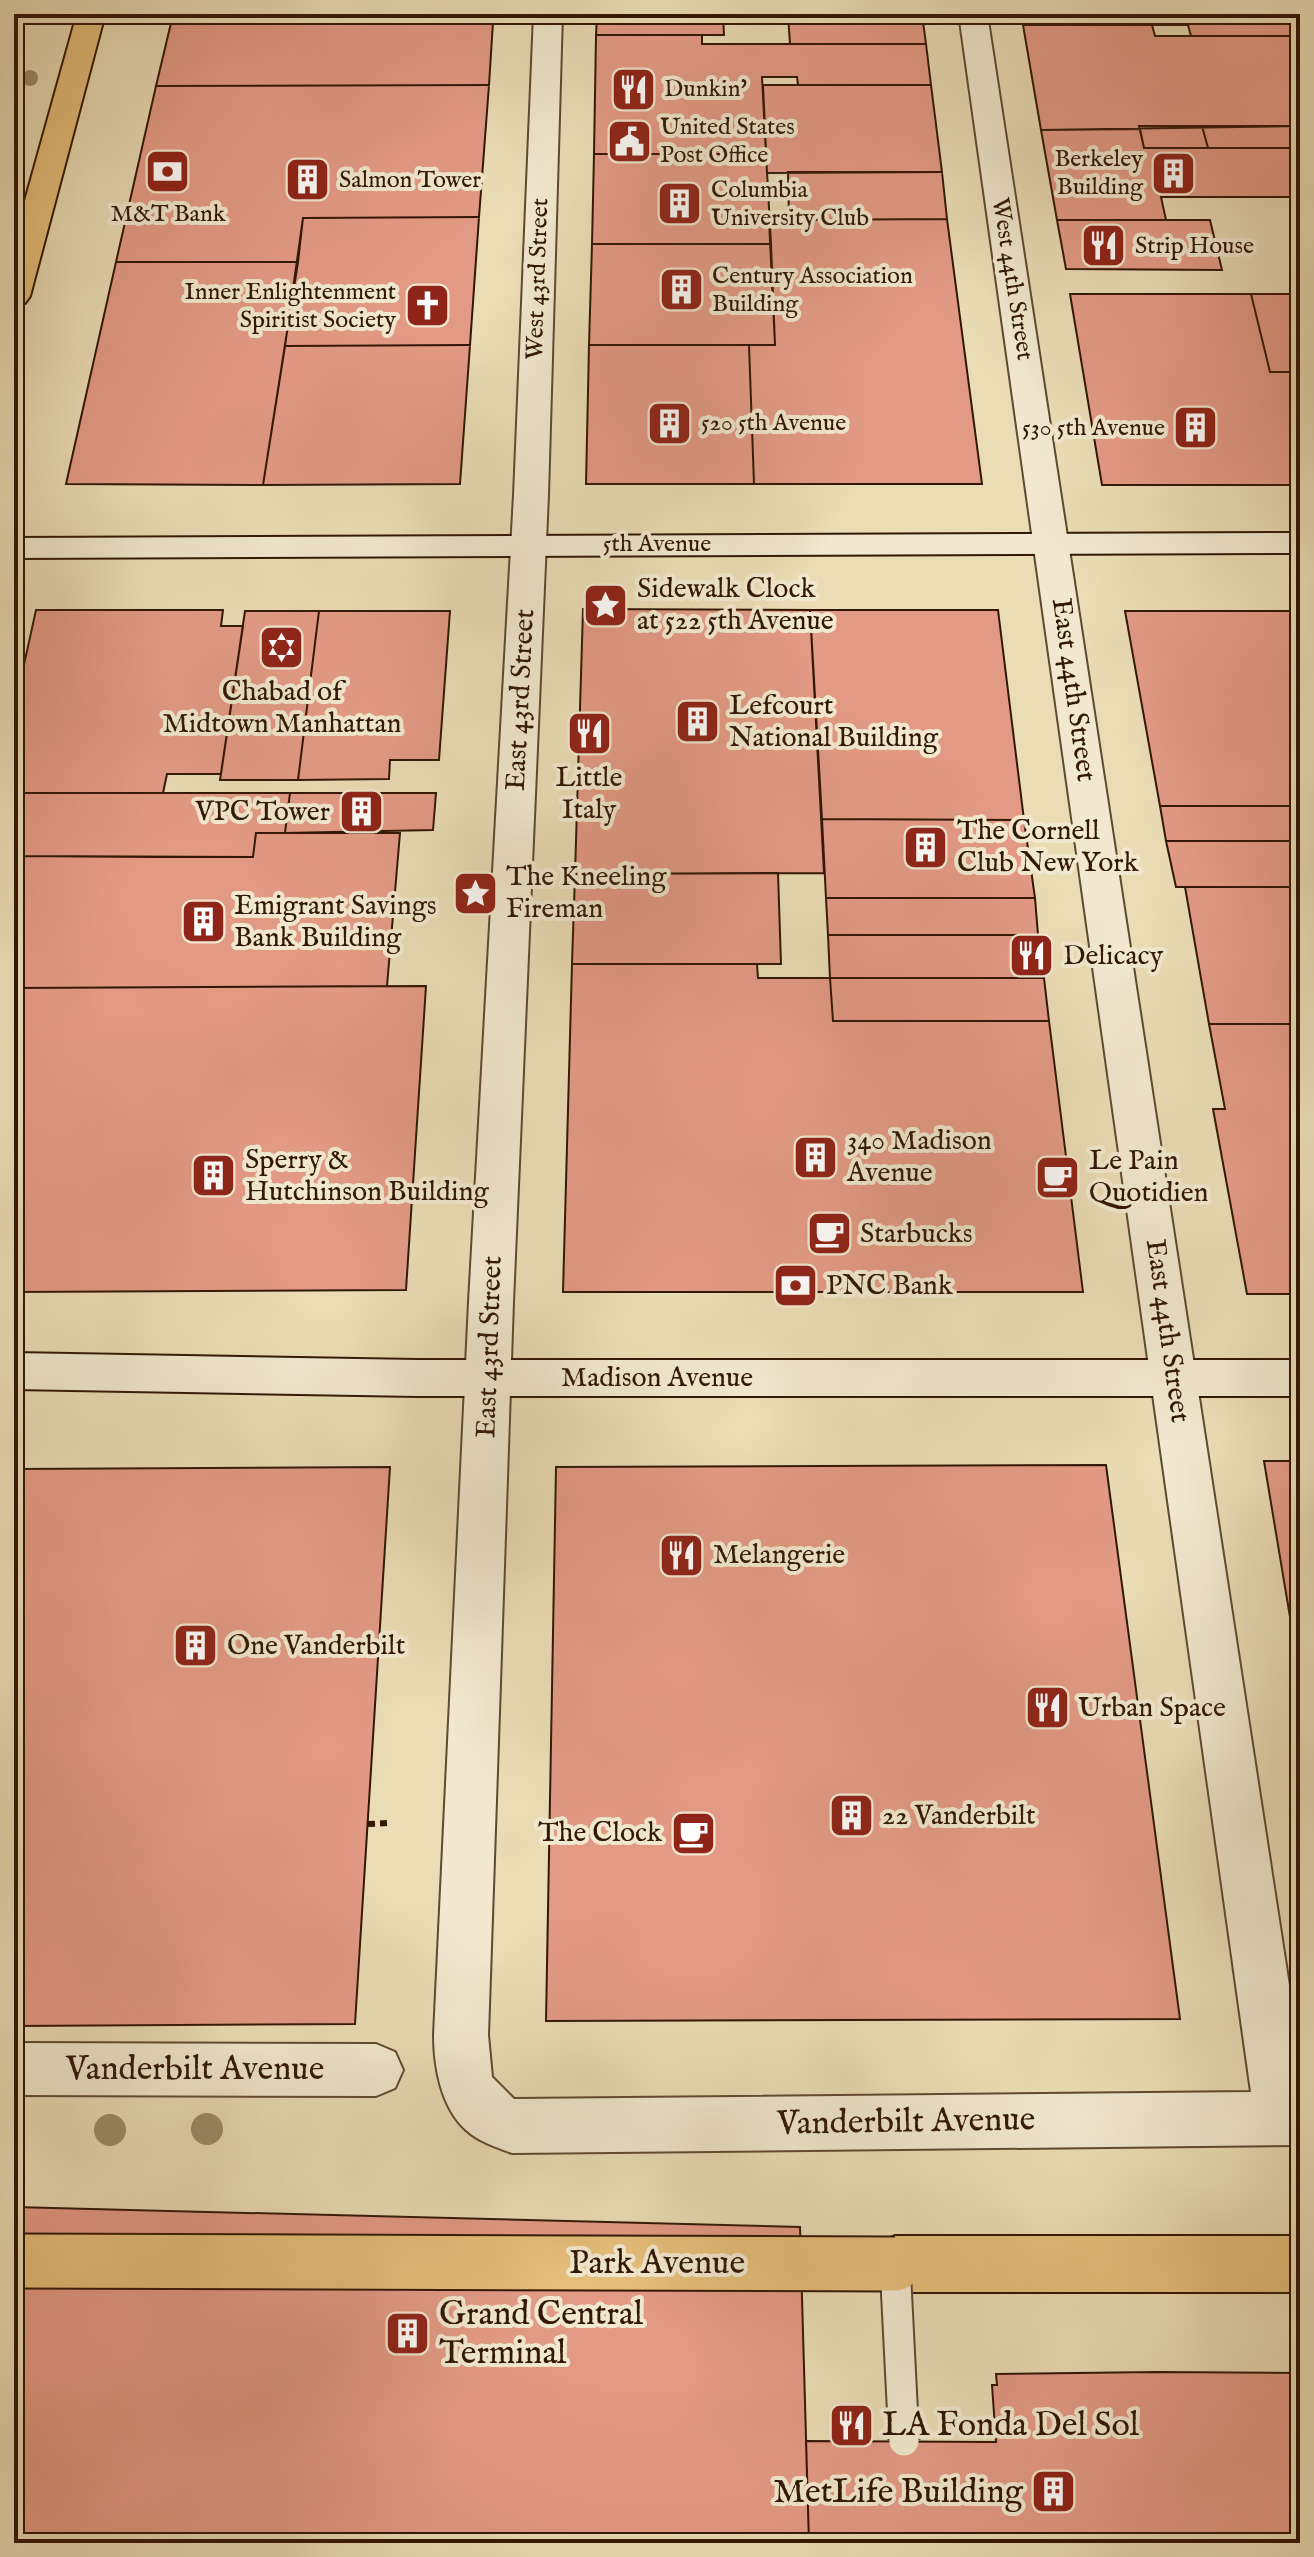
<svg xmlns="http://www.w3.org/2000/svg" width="1314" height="2557" font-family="'IM FELL English',serif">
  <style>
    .building { fill: #e39a85; stroke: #321705; stroke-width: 2 }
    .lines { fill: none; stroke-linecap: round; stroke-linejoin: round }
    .street-casing { stroke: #604831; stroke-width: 4 }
    .secondary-casing { stroke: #321705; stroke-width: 4 }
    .primary-casing { stroke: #321705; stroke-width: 4 }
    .path { stroke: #321705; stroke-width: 6; stroke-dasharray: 7 5; stroke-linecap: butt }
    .street { fill: #f1e8cf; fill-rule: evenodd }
    .secondary { fill: #f1e8cf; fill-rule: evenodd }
    .primary { fill: #e5be7a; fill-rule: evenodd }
    .lane-bridge-casing { stroke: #604831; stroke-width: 33; stroke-linecap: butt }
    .primary-bridge-casing { stroke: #321705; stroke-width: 57; stroke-linecap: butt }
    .lane-bridge { stroke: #f1e8cf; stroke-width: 29 }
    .primary-bridge { stroke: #e5be7a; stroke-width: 53 }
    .tree { fill: #9c8b6a }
    .labels { text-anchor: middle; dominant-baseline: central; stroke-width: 8; stroke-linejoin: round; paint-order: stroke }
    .far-poi-label { font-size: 24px; fill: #321705; stroke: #f1e8cf; text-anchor: start }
    .far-street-label { font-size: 24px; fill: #321705; stroke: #f1e8cf }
    .poi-label { font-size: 28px; fill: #321705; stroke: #f1e8cf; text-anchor: start }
    .street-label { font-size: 28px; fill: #321705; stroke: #f1e8cf }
    .near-street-label { font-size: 34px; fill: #321705; stroke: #f1e8cf }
    .near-poi-label { font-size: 34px; fill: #321705; stroke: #f1e8cf; text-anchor: start }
  </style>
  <rect width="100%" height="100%" fill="#eadcb5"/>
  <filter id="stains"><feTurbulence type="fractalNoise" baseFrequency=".0025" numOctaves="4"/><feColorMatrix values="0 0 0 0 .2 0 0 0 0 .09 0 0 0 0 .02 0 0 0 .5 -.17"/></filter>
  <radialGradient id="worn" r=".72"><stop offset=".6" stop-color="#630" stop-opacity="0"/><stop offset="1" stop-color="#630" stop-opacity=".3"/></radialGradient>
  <!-- building -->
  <path class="building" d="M192,14H410L408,23H190Z
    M597,14H723L724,35H596Z
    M788,14H922L926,44H790Z
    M1021,14H1185L1188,25H1023Z
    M1185,14H1300V36H1191Z
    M493,22L489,85L156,86L171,23Z
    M1023,25H1152L1155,36H1300V126L1041,130Z
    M596,35H702V44H926L931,85H798L797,77H762L766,154H594Z
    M489,85L479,217L303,218L298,262H116L156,86Z
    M763,85H931L942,172L767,173Z
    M1139,126H1202L1208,148H1144Z
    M1202,126H1300V148H1208Z
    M1140,129L1144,148H1300V197H1161L1166,220H1057L1041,130Z
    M594,154H766L771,244H592Z
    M788,172H942L947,219L789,220Z
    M479,217L470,345L285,346L303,218Z
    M947,219L982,484H754L749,345H775L769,220Z
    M1057,220H1210L1222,270L1066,269Z
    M592,244H771L775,345H589Z
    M116,262H298L263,485L66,484Z
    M1070,294H1251L1270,372H1300V485H1102Z
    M1251,294H1300V372H1270Z
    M470,345L460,484L263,485L285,346Z
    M589,345H749L754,484H586Z
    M583,609L810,610L824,873L575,874Z
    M36,610H223L221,626H243L221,774H167L163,793H14V710Z
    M810,610H998L1024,820L822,819Z
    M245,611H319L298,780H220Z
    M319,611H450L439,760H390L389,779L298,780Z
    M1125,611H1300V806H1160Z
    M14,793H290L285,833H256L253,857H156L14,856Z
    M290,793H436L433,830L285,833Z
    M1160,806H1300V841H1166Z
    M822,819L1024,820L1035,898H826Z
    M256,833H400L387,986L14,988V856L253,857Z
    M1166,841H1300V887H1176Z
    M778,873L781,964H572L575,874Z
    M1185,887H1300V1024H1209Z
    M826,898H1035L1038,935H828Z
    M828,935H1038L1044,978H830Z
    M572,964H757L758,978H830L833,1021H1049L1083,1292H563Z
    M830,978H1044L1049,1021H833Z
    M426,986L406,1290L14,1292V988Z
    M1209,1024H1300V1294H1247L1213,1109H1225Z
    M1264,1461H1300V1677Z
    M1106,1465L1180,2019L546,2021L556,1467Z
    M390,1467L355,2024L14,2026V1469Z
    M14,2207L800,2227L809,2543H14Z
    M1156,2372L1300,2373V2543H809L806,2441L996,2442L992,2385H997L996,2374Z"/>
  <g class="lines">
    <defs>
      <path id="street" d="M534,14H562L548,495L513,1302L488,2035L492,2077L514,2099L1251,2092L959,14H987L1300,2057V2145L512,2153C496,2147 479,2142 466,2130C441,2107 434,2067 434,2035L469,1302L514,495Z
        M14,2043L376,2044L395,2052L403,2070L395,2088L376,2096L14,2095Z"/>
      <path id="secondary" d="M1300,533V553L14,558V538Z
        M14,1353L417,1360H1300V1396H417L14,1389Z"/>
      <path id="primary" d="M77,14H105L30,296L25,303L14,305V240Z
        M895,2236H1300V2292H895L875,2284L867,2264L875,2244Z"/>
    </defs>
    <!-- street casing -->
    <use href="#street" class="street-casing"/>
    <!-- secondary casing -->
    <use href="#secondary" class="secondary-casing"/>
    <!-- primary casing -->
    <use href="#primary" class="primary-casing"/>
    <!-- path -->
    <path class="path" d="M368,1824L388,1823"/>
    <!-- street -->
    <use href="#street" class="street"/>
    <!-- secondary -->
    <use href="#secondary" class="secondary"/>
    <!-- primary -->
    <use href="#primary" class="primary"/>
    <defs>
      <path id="lane-bridge" d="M895,2264L904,2441"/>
      <path id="primary-bridge" d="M14,2261L895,2264"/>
    </defs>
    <!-- lane-bridge casing -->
    <use href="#lane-bridge" class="lane-bridge-casing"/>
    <!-- primary-bridge casing -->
    <use href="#primary-bridge" class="primary-bridge-casing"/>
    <!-- lane-bridge -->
    <use href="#lane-bridge" class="lane-bridge"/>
    <!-- primary-bridge -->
    <use href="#primary-bridge" class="primary-bridge"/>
  </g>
  <!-- trees -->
  <g class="tree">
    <circle cx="30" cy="78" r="8"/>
    <circle cx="207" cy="2129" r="16"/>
    <circle cx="110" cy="2130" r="16"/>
  </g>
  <!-- icons -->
  <defs>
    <symbol id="restaurant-square" viewBox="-11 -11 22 22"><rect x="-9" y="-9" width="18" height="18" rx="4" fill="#8f2418" stroke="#f1e8cf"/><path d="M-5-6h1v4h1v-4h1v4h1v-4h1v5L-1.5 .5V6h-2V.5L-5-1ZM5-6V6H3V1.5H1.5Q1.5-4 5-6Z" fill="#fff"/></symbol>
    <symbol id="civic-square" viewBox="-11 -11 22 22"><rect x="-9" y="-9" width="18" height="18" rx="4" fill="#8f2418" stroke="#f1e8cf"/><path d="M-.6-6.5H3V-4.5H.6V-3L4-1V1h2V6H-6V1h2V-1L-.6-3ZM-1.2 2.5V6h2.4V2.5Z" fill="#fff"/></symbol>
    <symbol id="bank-square" viewBox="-11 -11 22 22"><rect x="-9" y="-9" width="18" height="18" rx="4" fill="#8f2418" stroke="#f1e8cf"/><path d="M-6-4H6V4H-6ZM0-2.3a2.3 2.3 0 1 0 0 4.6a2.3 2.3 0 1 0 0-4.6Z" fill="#fff"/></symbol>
    <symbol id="building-square" viewBox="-11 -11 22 22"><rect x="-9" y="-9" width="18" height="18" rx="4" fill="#8f2418" stroke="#f1e8cf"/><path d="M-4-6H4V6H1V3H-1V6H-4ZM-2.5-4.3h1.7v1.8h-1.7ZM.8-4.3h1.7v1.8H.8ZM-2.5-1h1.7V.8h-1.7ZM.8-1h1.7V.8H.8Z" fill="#fff"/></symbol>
    <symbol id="church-square" viewBox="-11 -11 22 22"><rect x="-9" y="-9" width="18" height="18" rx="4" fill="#8f2418" stroke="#f1e8cf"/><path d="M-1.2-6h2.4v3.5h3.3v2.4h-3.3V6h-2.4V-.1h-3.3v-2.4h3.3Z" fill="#fff"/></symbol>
    <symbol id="sight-square" viewBox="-11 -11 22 22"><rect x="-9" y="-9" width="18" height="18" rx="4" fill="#8f2418" stroke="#f1e8cf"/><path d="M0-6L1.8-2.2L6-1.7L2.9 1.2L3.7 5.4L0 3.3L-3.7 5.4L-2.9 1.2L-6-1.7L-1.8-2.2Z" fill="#fff"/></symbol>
    <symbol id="synagogue-square" viewBox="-11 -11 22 22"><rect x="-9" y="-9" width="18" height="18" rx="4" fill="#8f2418" stroke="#f1e8cf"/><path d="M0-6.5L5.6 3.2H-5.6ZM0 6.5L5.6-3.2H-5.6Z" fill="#fff"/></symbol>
    <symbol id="cafe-square" viewBox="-11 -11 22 22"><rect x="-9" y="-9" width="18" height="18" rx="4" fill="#8f2418" stroke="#f1e8cf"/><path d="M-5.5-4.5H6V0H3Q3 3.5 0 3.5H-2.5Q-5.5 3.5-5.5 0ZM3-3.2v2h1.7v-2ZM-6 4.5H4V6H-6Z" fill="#fff"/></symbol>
  </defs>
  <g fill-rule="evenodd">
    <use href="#restaurant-square" x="608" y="64" width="51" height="51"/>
    <use href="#civic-square" x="604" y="116" width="51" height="51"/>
    <use href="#bank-square" x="142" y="146" width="51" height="51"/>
    <use href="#building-square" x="1148" y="148" width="51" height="51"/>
    <use href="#building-square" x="282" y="154" width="51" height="51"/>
    <use href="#building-square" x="654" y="178" width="51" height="51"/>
    <use href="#restaurant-square" x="1078" y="220" width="51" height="51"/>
    <use href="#building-square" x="656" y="264" width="51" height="51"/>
    <use href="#church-square" x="402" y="280" width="51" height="51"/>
    <use href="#building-square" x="644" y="398" width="51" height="51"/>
    <use href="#building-square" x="1170" y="402" width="51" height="51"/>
    <use href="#sight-square" x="580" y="580" width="51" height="51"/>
    <use href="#synagogue-square" x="256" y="622" width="51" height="51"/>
    <use href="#building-square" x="672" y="696" width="51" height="51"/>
    <use href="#restaurant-square" x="564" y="708" width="51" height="51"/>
    <use href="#building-square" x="336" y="786" width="51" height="51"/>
    <use href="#building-square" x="900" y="822" width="51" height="51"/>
    <use href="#sight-square" x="450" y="868" width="51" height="51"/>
    <use href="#building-square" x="178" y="896" width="51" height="51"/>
    <use href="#restaurant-square" x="1006" y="930" width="51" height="51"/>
    <use href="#building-square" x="790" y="1132" width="51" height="51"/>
    <use href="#building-square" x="188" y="1150" width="51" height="51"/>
    <use href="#cafe-square" x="1032" y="1152" width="51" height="51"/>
    <use href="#cafe-square" x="804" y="1208" width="51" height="51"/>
    <use href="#bank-square" x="770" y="1260" width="51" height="51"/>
    <use href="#restaurant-square" x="656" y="1530" width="51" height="51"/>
    <use href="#building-square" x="170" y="1620" width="51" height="51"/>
    <use href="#restaurant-square" x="1022" y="1682" width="51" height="51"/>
    <use href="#building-square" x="826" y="1790" width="51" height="51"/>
    <use href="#cafe-square" x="668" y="1808" width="51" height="51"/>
    <use href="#building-square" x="382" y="2308" width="51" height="51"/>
    <use href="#restaurant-square" x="826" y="2400" width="51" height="51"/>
    <use href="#building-square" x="1028" y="2466" width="51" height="51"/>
  </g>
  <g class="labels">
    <!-- far-poi labels -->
    <g class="far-poi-label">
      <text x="664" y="89">Dunkin'</text>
      <text x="660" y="127">United States<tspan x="660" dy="28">Post Office</tspan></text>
      <text x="1143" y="159" text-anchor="end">Berkeley<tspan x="1143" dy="28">Building</tspan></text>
      <text x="339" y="180">Salmon Tower</text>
      <text x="711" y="190">Columbia<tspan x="711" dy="28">University Club</tspan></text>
      <text x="168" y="214" text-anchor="middle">M&amp;T Bank</text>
      <text x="1135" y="246">Strip House</text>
      <text x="712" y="276">Century Association<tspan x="712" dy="28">Building</tspan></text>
      <text x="396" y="292" text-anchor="end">Inner Enlightenment<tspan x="396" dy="28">Spiritist Society</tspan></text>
      <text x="701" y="423">520 5th Avenue</text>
      <text x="1165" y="428" text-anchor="end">530 5th Avenue</text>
    </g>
    <!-- far-street labels -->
    <g class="far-street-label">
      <text transform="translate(538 279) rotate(-88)">West 43rd Street</text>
      <text transform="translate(1012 279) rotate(81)">West 44th Street</text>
      <text x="657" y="544">5th Avenue</text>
    </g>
    <!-- poi labels -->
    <g class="poi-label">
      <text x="637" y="589">Sidewalk Clock<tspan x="637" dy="32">at 522 5th Avenue</tspan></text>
      <text x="282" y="692" text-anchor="middle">Chabad of<tspan x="282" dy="32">Midtown Manhattan</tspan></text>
      <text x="729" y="706">Lefcourt<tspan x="729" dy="32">National Building</tspan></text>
      <text x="589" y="778" text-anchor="middle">Little<tspan x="589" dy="32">Italy</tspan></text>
      <text x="330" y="812" text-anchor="end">VPC Tower</text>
      <text x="957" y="831">The Cornell<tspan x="957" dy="32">Club New York</tspan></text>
      <text x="506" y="877">The Kneeling<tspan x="506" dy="32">Fireman</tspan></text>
      <text x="234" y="906">Emigrant Savings<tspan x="234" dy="32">Bank Building</tspan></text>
      <text x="1063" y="956">Delicacy</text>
      <text x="847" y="1141">340 Madison<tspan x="847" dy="32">Avenue</tspan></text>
      <text x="245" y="1160">Sperry &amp;<tspan x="245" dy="32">Hutchinson Building</tspan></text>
      <text x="1089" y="1161">Le Pain<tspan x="1089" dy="32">Quotidien</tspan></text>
      <text x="860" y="1234">Starbucks</text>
      <text x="826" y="1286">PNC Bank</text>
      <text x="713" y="1555">Melangerie</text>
      <text x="227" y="1646">One Vanderbilt</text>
      <text x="1078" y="1708">Urban Space</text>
      <text x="882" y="1816">22 Vanderbilt</text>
      <text x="662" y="1833" text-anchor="end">The Clock</text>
    </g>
    <!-- street labels -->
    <g class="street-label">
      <text transform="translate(1073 690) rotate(82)">East 44th Street</text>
      <text transform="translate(521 700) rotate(-87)">East 43rd Street</text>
      <text transform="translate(1167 1331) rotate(82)">East 44th Street</text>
      <text transform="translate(490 1347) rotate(-88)">East 43rd Street</text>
      <text x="657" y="1378">Madison Avenue</text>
    </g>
    <!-- near-street labels -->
    <g class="near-street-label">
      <text x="195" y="2069">Vanderbilt Avenue</text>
      <text transform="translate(906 2122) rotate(-1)">Vanderbilt Avenue</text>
      <text x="657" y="2263">Park Avenue</text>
    </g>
    <!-- near-poi labels -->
    <g class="near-poi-label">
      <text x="439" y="2314">Grand Central<tspan x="439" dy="39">Terminal</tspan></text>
      <text x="882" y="2425">LA Fonda Del Sol</text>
      <text x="1023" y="2492" text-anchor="end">MetLife Building</text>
    </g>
  </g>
  <!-- margin -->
  <rect width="1314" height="2557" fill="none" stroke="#eadcb5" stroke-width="48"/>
  <rect x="16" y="16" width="1282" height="2525" fill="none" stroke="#321705" stroke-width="4"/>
  <rect x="24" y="24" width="1266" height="2509" fill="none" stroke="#321705" stroke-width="2"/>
  <rect width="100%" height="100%" filter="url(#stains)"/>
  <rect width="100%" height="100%" fill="url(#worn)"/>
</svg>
